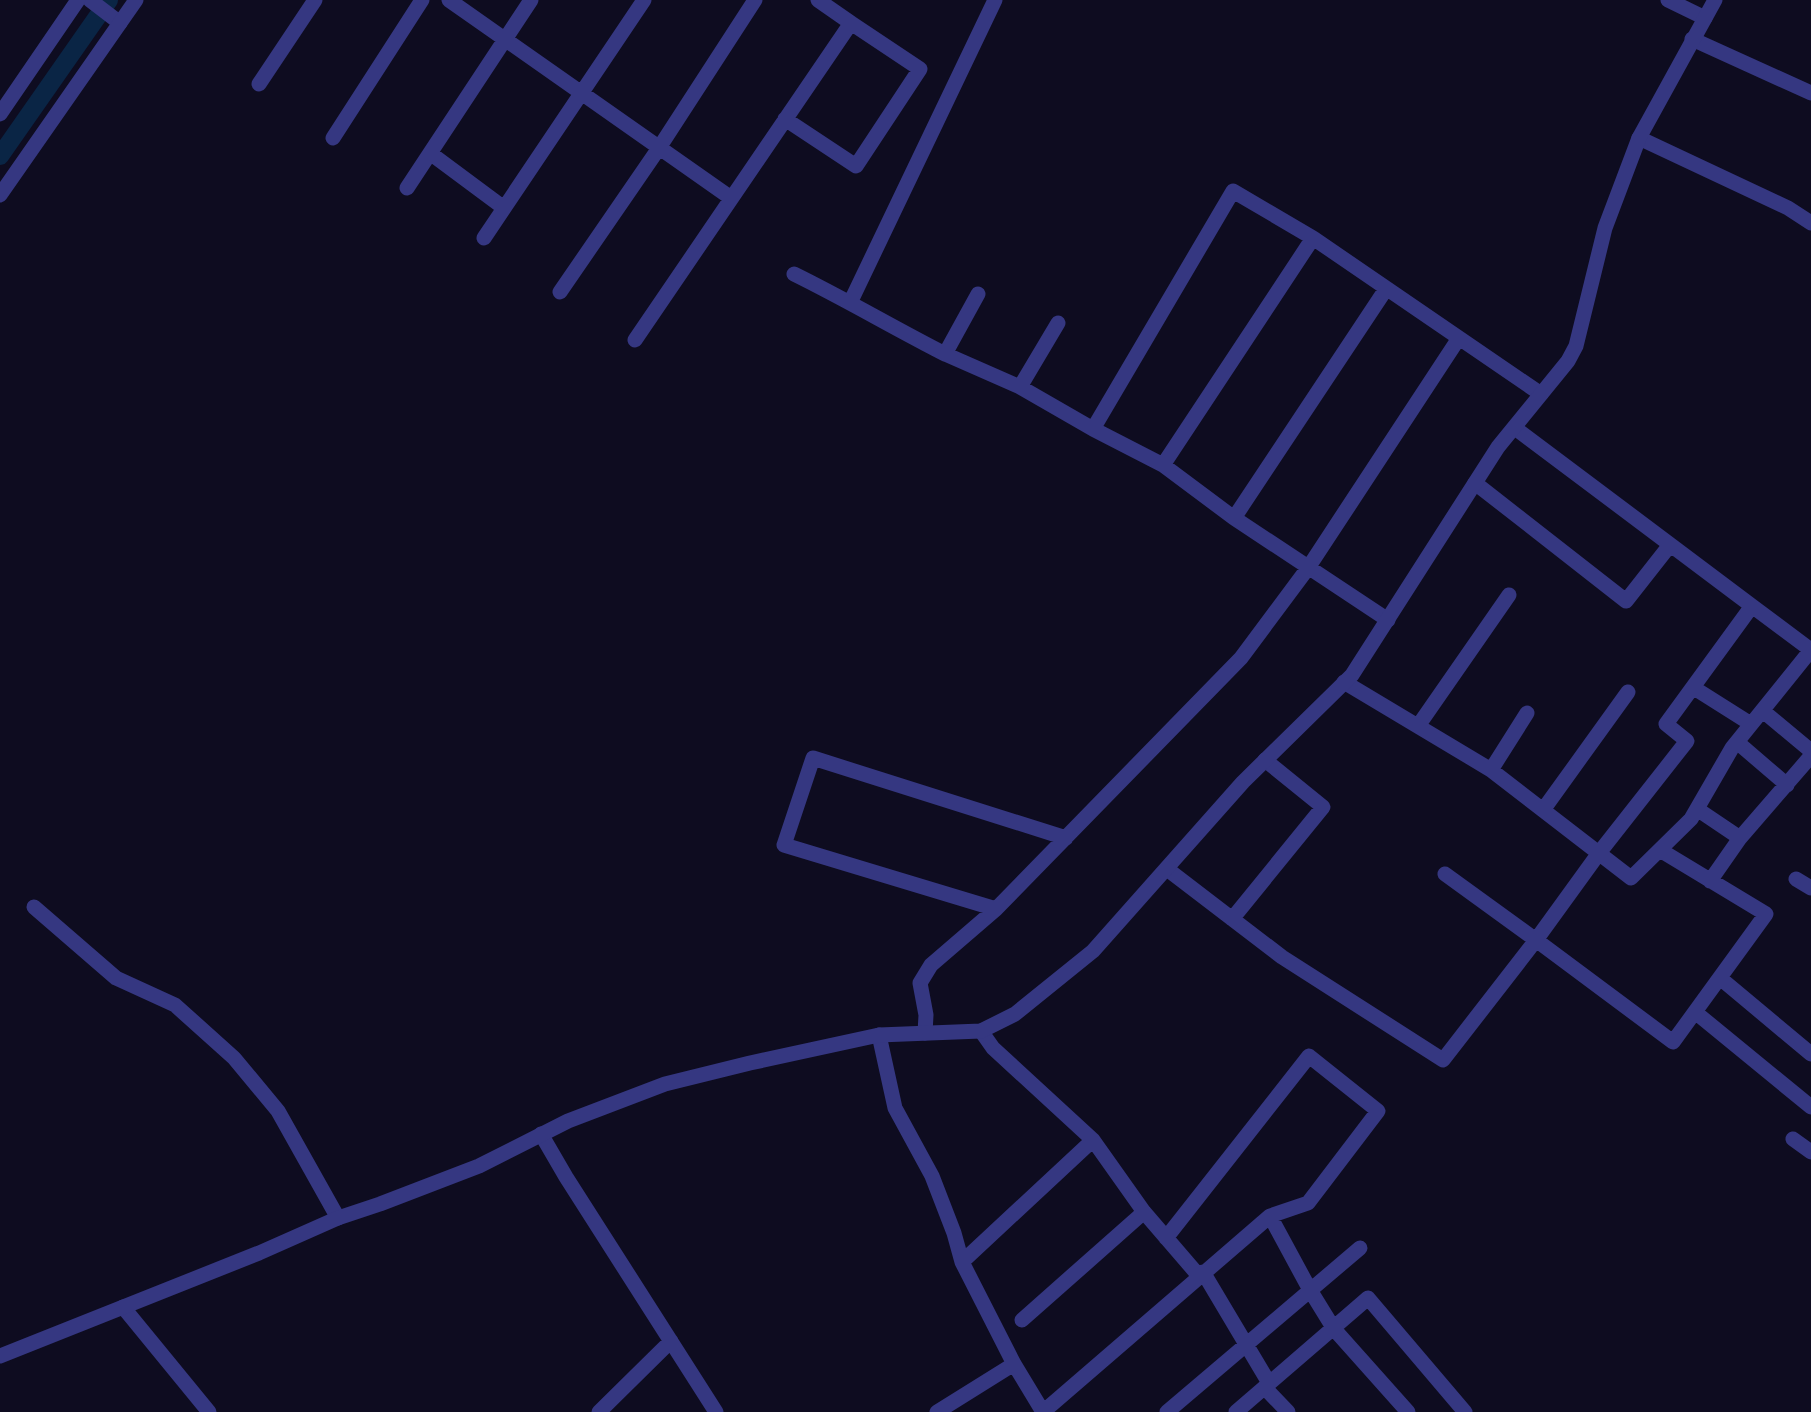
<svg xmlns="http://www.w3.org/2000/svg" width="1811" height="1412" font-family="'Space Grotesk',sans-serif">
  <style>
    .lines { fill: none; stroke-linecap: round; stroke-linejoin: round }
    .canal { stroke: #0a2545; stroke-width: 18 }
    .minor { stroke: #353781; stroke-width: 15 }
    .tertiary { stroke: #353781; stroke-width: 15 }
  </style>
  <rect width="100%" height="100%" fill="#0e0c20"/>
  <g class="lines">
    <!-- canal -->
    <path class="canal" d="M0,156L109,0"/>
    <!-- minor -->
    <path class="minor" d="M90,0L120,23
      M449,0L731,198
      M1668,0L1705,18
      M1692,39L1811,93
      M259,84L315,0
      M785,119L856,166L920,69L851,23
      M333,138L422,0
      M1639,138L1788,208L1811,223
      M430,153L504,208
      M407,188L531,0
      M484,238L644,0
      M794,274C845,299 894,328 945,354
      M560,292L659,148L755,0
      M978,294L945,354L1020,387L1093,429
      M850,303L995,0
      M635,340L851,23L818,0
      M1020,387L1058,323
      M1163,465L1313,238
      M1475,483L1626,601L1670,545
      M1234,518L1386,289
      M1388,620L1234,518L1163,465L1093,429L1233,191L1313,238L1541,394
      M1344,682L1491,770L1631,878L1691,819L1732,748L1811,650L1752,606
      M1694,688L1751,724
      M1763,711L1811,751
      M1418,726L1509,595
      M1737,742L1787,785
      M1491,770L1527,713
      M1697,809L1740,838L1710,881
      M1543,810L1628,692
      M1740,838L1811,756
      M1167,869L1282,957L1443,1060L1536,940L1673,1042L1766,914L1660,850
      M1445,874L1536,940L1599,853L1687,741L1666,724L1752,606L1515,428
      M1796,879L1811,888
      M34,907L116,978L175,1005L234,1058L278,1111L338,1218
      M996,909L784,845L813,758L1066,838
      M1232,919L1323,807L1265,760
      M1720,978L1811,1054
      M1695,1012L1811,1107
      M981,1031L993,1048L1093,1140L1144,1212L1199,1276
      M925,1033L926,1015L920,983L931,965L996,909L1241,658L1308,568L1459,338
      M879,1035L895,1108L932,1176L954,1233L962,1262L1014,1364L1043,1412L1270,1216L1310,1290L1334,1329L1408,1412
      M541,1134L566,1177L716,1412
      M1793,1139L1811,1152
      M1166,1238L1309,1056L1378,1111L1308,1203L1270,1216
      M962,1262L1093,1140
      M1203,1272L1269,1383
      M123,1307L209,1412
      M1022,1320L1144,1212
      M1265,1388L1288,1412
      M599,1412L671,1341
      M937,1412L1014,1364
      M1167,1412L1360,1248
      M1236,1412L1368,1298L1465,1412"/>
    <!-- tertiary -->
    <path class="tertiary" d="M0,114L78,0
      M0,195L136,0
      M0,1356L259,1253L338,1218L380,1204L479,1166L568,1121L665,1084L750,1063L879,1035L981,1031L1015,1014L1093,951L1243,782L1352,675L1498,447L1568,361L1576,346L1605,228L1639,138L1715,0"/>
  </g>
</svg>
